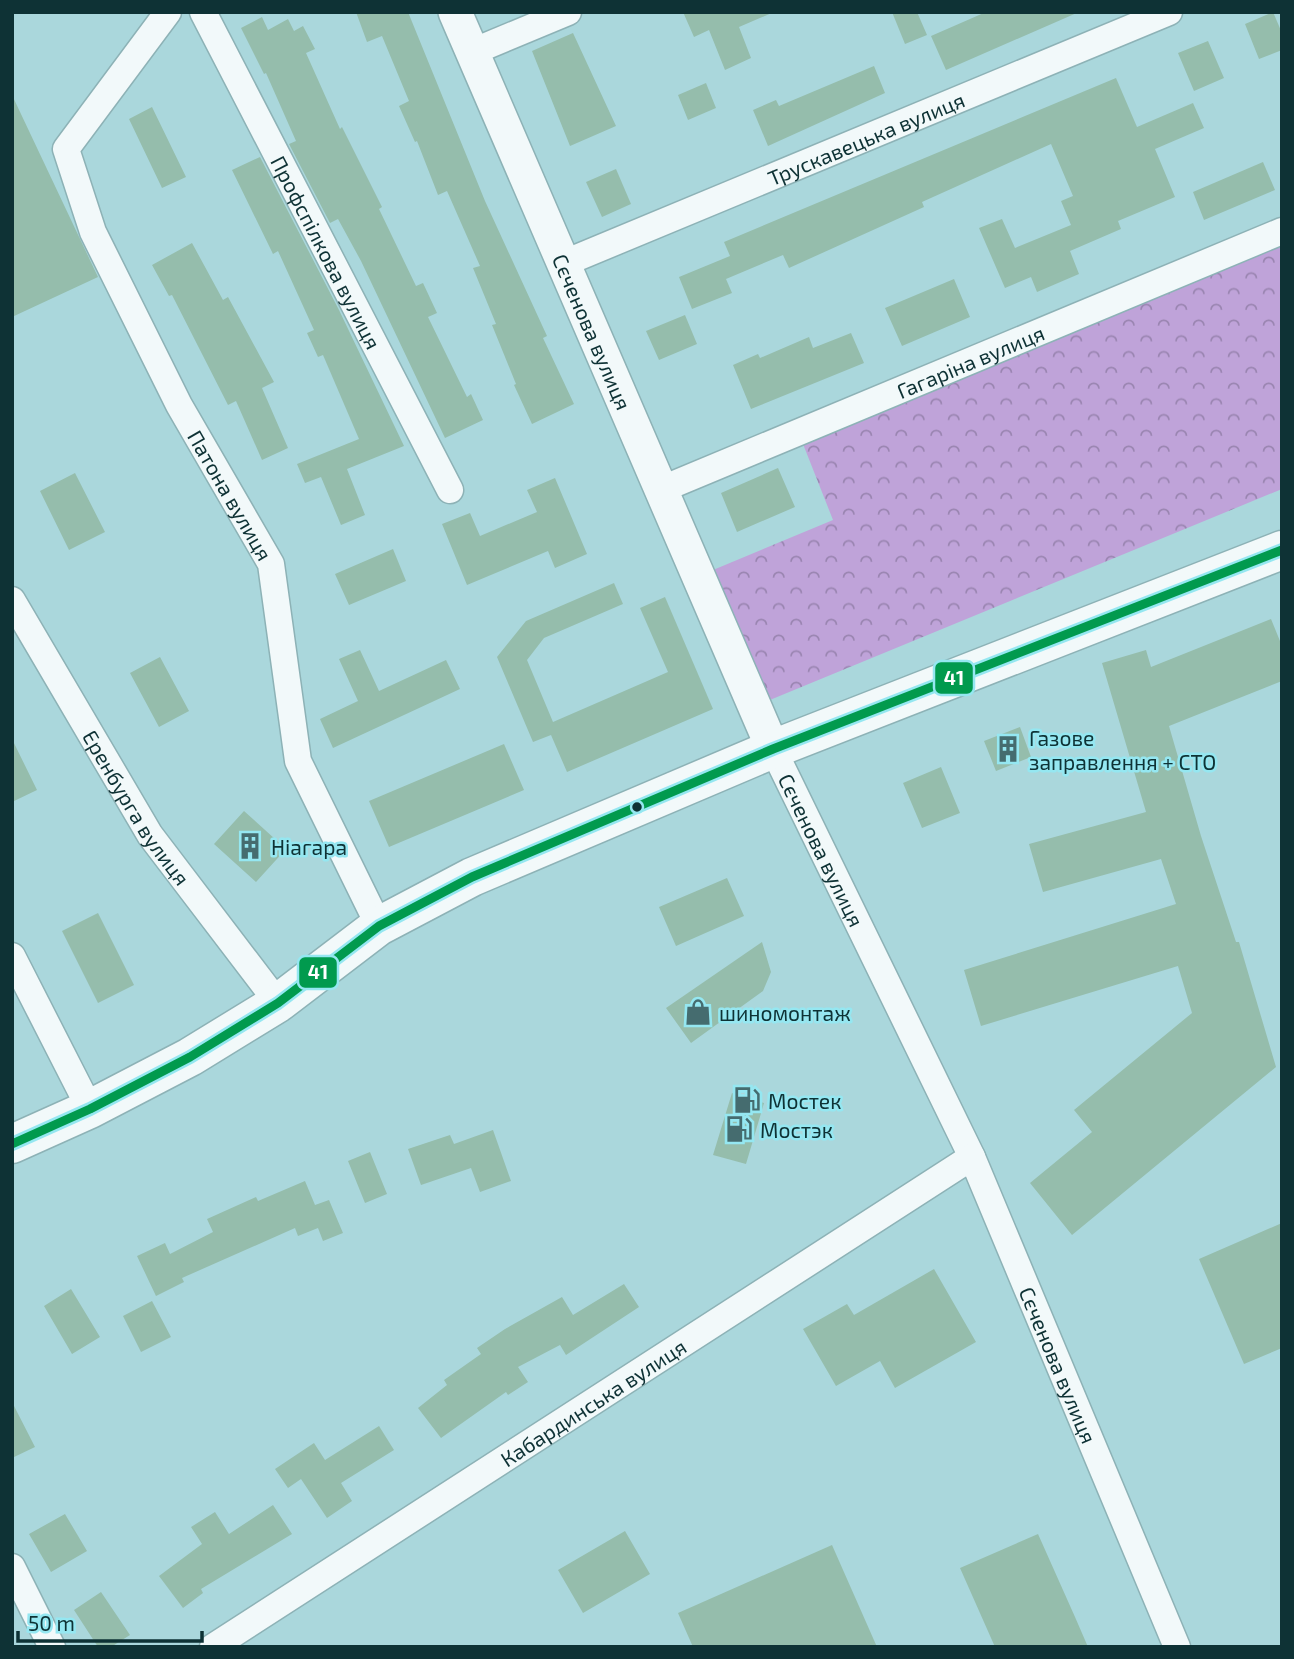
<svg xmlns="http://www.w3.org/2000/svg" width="1294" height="1659" font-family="'Exo 2',sans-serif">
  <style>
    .forest { fill: url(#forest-crowns) }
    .building { fill: #95bdac }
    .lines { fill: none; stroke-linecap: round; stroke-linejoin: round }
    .minor-casing { stroke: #8db2b6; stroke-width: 29 }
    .tertiary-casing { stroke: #8db2b6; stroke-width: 36 }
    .primary-casing { stroke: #8db2b6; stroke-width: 41 }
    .minor { stroke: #f2f9fa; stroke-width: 26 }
    .tertiary { stroke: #f2f9fa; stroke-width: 33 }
    .primary { stroke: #f2f9fa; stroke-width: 38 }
    .bus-1-casing { stroke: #95e7f1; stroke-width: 14 }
    .bus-1 { stroke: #019a4e; stroke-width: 9 }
    .bus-dot { fill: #0e3235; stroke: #95e7f1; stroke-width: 2.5 }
    .labels { text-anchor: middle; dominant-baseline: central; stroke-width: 5; stroke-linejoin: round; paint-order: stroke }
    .street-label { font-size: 21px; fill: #0e3235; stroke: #95e7f1 }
    .poi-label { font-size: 21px; fill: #0e3235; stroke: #95e7f1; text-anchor: start }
    .line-badge { stroke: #95e7f1; stroke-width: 2.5 }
    .badge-label { font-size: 19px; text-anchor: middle; font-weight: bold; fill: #fff }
  </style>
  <defs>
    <pattern id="forest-crowns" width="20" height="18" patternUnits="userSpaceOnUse" patternTransform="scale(1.75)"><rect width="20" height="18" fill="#bfa3d9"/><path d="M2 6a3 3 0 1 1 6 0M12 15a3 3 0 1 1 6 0" fill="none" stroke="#9a85b1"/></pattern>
  </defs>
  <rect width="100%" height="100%" fill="#aad7dc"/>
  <!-- forest -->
  <path class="forest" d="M1282,242V489L765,702L713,570L833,520L803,444Z"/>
  <!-- building -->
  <path class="building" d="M356,12H408L485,201L547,336L543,338L574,404L532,424L514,385L516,384L492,325L496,324L473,268L480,266L447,191L438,195L417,141L415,142L399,106L409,101L382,36L367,42Z
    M683,12H774L739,27L751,58L725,70L709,30L694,37Z
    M892,12H917L927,35L905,44Z
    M986,12H1079L946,70L931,36Z
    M1273,12L1282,33V50L1259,59L1245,24Z
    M262,17L268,30L288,19L294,31L303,26L315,49L306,53L340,129L342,127L382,207L379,209L416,286L423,283L437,313L428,317L467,397L471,394L483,420L445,438L361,261L338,219L330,223L289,144L296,141L266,73L264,74L241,28Z
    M573,33L616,126L570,146L532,51Z
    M1208,41L1224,78L1194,91L1178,53Z
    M874,66L885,93L768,146L753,110L776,100L779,106Z
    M1116,78L1137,127L1193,103L1204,128L1155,149L1175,197L1118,221L1121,229L1070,251L1079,274L1037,292L1031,277L1005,288L979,228L1002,219L1015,248L1071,225L1061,201L1073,196L1051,144L922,202L924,207L789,268L783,255L726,279L732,293L692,309L679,277L730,256L724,242Z
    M706,83L716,108L688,120L678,95Z
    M12,95L98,277L12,317Z
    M152,107L186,177L162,188L129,119Z
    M260,157L339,310L404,446L347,469L365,515L341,525L321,477L305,483L297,464L359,439L323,355L318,357L307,333L314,330L278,251L273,254L232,170Z
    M1263,162L1275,190L1204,220L1193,192Z
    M616,169L631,204L602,217L586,182Z
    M192,243L223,300L228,297L274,382L262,388L288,448L262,460L236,401L228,405L172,295L169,296L152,265Z
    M954,279L970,317L902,346L885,308Z
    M685,315L697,344L659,360L646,331Z
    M851,333L864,363L751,409L733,365L758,354L760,358L809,337L813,348Z
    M778,468L795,507L737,532L721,493Z
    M75,473L105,532L69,550L40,491Z
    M555,478L587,554L555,568L548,551L467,585L442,524L470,513L480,536L537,512L527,490Z
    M393,549L406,581L349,605L335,574Z
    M614,583L623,604L544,638L527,660L553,722L668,672L640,608L665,597L713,709L567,772L551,735L533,742L497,657L526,621Z
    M1271,619L1282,646V681L1169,726L1201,836L1236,942H1239L1276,1067L1072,1235L1030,1183L1092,1132L1074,1110L1192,1013L1178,966L981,1026L964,970L1176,904L1161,859L1043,892L1029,844L1146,812L1102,663L1146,650L1151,667Z
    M360,650L379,691L446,660L460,689L333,748L320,719L358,701L339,659Z
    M160,657L189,711L159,727L130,673Z
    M1020,727L1031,757L996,771L984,741Z
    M12,739L37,790L12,802Z
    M504,744L524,790L389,847L369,801Z
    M941,767L960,813L922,828L903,783Z
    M244,811L286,849L256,882L214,844Z
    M727,878L744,916L676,946L659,907Z
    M98,913L134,985L98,1003L62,931Z
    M762,942L771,972L763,991L691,1043L666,1008Z
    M732,1093L764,1103L746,1164L713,1155Z
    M493,1130L511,1181L480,1192L471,1168L421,1185L408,1149L450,1135L454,1144Z
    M370,1152L387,1194L365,1203L348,1161Z
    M305,1181L315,1205L329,1200L343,1233L323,1241L318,1228L298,1236L295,1228L182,1278L184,1282L156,1296L137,1256L165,1243L170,1254L213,1232L207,1219L256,1197L258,1201Z
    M1282,1223V1348L1244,1364L1199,1259Z
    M934,1269L976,1342L895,1388L880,1361L836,1386L803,1329L847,1304L854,1315Z
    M624,1284L639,1307L566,1355L560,1345L518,1367L528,1382L508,1395L506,1392L441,1438L418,1408L447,1385L444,1380L481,1354L477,1348L505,1329L562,1297L573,1315Z
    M71,1289L100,1337L72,1354L44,1306Z
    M152,1301L171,1337L141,1352L123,1316Z
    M12,1402L35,1447L12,1458Z
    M379,1426L394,1450L341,1483L352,1501L327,1518L301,1479L288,1488L275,1469L314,1443L325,1460Z
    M273,1505L292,1534L201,1589L203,1593L183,1608L159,1576L202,1544L191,1527L215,1512L229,1534Z
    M65,1514L87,1551L51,1572L29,1534Z
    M625,1531L650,1574L583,1613L558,1570Z
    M1038,1534L1075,1617L1088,1647H995L960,1568Z
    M832,1545L877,1647H693L678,1613Z
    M101,1592L130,1635L111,1647H98L74,1610Z"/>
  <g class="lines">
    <defs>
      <g id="minor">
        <path id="s1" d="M168,12L66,149L93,232L179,405L271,564L298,761L379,926"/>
        <path id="s2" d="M203,12L450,490"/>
        <path d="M472,52L568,12"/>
        <path id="s3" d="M562,264L1169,12"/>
        <path id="s4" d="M660,490L1282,231"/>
        <path id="s5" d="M12,600L150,835L278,1003"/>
        <path id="s6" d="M773,749L972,1157L1177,1647"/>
        <path d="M12,956L90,1109"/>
        <path d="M12,1567L52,1647"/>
        <path id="s7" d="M213,1647L972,1157"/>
      </g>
      <g id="tertiary">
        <path id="s8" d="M455,12L773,749"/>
      </g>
      <path id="primary" d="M12,1144L90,1109L190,1057L278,1003L379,926L472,877L773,749L1282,550"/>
    </defs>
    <!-- minor casing -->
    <use href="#minor" class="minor-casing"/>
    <!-- tertiary casing -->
    <use href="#tertiary" class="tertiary-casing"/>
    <!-- primary casing -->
    <use href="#primary" class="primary-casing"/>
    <!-- minor -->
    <use href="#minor" class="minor"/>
    <!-- tertiary -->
    <use href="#tertiary" class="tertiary"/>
    <!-- primary -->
    <use href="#primary" class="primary"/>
    <defs>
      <path id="bus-1" d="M12,1144L90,1109L190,1057L278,1003L379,926L472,877L773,749L1282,550"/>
    </defs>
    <!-- bus-1 casing -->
    <use href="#bus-1" class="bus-1-casing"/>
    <!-- bus-1 -->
    <use href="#bus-1" class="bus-1"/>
  </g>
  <!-- icons -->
  <defs>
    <symbol id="building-bare" viewBox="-9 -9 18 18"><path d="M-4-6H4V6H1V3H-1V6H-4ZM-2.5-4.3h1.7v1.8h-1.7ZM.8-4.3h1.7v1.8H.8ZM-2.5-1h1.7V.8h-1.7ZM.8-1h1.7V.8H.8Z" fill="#456c6f" stroke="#95e7f1" stroke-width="2.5" paint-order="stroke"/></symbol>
    <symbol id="shop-bare" viewBox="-9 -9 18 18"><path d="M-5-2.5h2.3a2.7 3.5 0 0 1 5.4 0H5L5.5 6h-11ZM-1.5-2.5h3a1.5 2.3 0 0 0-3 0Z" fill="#456c6f" stroke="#95e7f1" stroke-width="2.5" paint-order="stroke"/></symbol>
    <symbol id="fuel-bare" viewBox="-9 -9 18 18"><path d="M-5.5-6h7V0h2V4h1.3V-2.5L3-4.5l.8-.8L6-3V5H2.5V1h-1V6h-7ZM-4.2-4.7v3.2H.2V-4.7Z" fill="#456c6f" stroke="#95e7f1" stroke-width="2.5" paint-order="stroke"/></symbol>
  </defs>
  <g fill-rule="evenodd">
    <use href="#building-bare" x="989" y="730" width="38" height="38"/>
    <use href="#building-bare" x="231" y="827" width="38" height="38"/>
    <use href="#shop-bare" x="679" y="993" width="38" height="38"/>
    <use href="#fuel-bare" x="728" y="1081" width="38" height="38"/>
    <use href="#fuel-bare" x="720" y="1110" width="38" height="38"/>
  </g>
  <!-- markers -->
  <circle class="bus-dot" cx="637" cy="807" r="6"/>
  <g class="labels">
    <!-- street labels -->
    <g class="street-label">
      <text stroke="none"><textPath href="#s3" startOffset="329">Трускавецька вулиця</textPath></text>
      <text stroke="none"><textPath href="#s2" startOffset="270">Профспілкова вулиця</textPath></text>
      <text stroke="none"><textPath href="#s8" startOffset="348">Сєченова вулиця</textPath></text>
      <text stroke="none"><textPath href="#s4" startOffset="336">Гагаріна вулиця</textPath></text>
      <text stroke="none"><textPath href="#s1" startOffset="555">Патона вулиця</textPath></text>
      <text stroke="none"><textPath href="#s5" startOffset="242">Еренбурга вулиця</textPath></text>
      <text stroke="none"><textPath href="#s6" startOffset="112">Сєченова вулиця</textPath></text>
      <text stroke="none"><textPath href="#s6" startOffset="679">Сєченова вулиця</textPath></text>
      <text stroke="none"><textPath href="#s7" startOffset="452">Кабардинська вулиця</textPath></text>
    </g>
    <!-- poi labels -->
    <g class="poi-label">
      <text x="1029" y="737">Газове<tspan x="1029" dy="24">заправлення + СТО</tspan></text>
      <text x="271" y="846">Ніагара</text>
      <text x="719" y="1012">шиномонтаж</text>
      <text x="768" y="1100">Мостек</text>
      <text x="760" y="1129">Мостэк</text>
    </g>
  </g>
  <g class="line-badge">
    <rect x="934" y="661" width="40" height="34" rx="7" fill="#019a4e"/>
    <rect x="298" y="956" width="40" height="33" rx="7" fill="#019a4e"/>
  </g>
  <g class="badge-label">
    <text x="954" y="685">41</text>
    <text x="318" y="979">41</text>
  </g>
  <!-- border -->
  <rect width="1294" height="1659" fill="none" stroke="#0e3235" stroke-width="28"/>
  <!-- scale -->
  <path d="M18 1631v10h184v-10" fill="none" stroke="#0e3235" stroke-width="3.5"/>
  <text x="28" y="1631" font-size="21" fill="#0e3235" stroke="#95e7f1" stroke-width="5" paint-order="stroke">50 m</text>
</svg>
